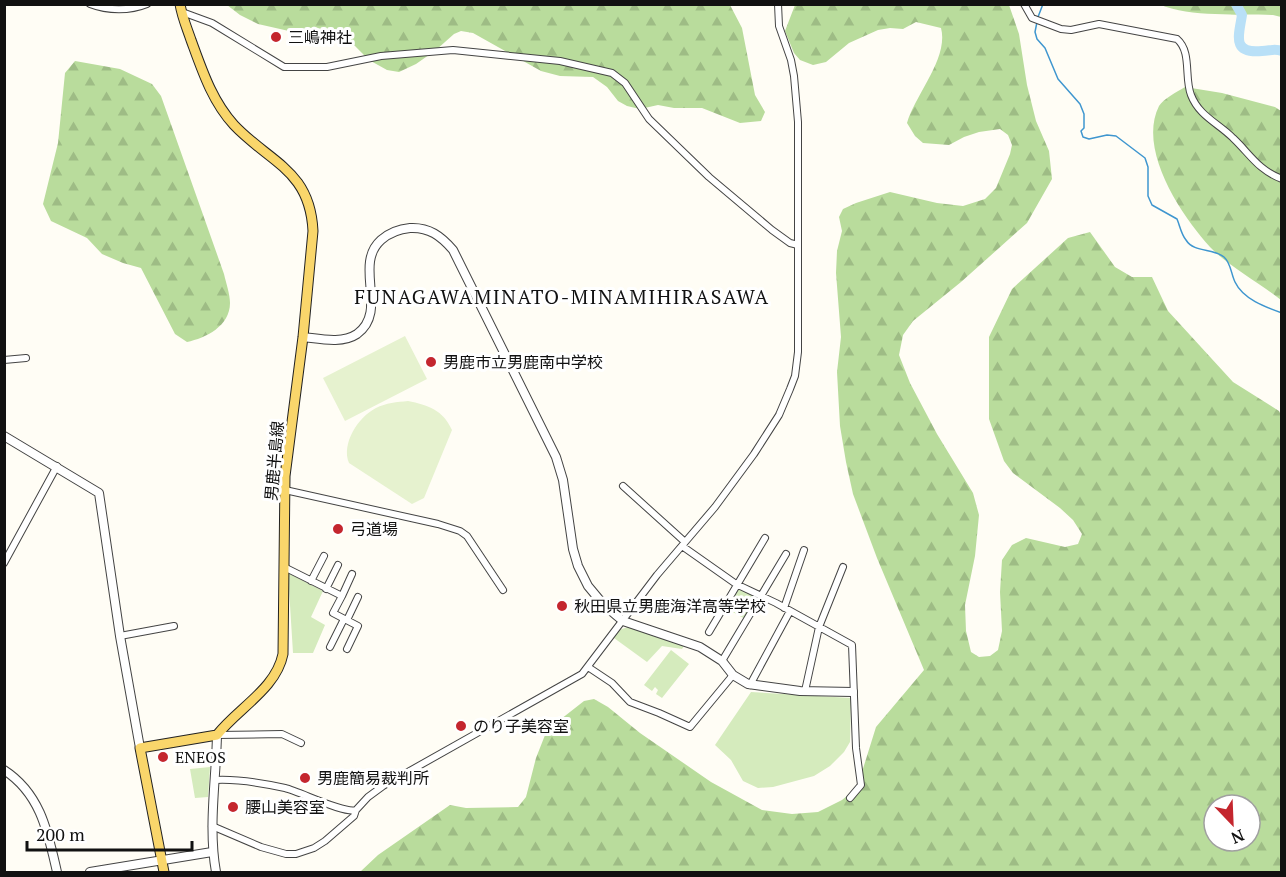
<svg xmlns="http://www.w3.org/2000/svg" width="1286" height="877" font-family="'PT Serif','Noto Sans JP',serif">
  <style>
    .grass { fill: #d5ebbd }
    .forest { fill: url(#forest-firs); fill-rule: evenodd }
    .pitch { fill: #e6f2cf }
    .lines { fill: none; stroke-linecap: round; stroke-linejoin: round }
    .stream { stroke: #3f96cf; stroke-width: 1.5 }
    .river { stroke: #b9e0f7; stroke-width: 10 }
    .minor-casing { stroke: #444; stroke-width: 8 }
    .tertiary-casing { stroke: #444; stroke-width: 10 }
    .primary-casing { stroke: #222; stroke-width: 11 }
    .minor { stroke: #fff; stroke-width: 6 }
    .tertiary { stroke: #fff; stroke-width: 8 }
    .primary { stroke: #f9d66b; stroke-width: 9 }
    .poi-dot { fill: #c4262e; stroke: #fff; stroke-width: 2 }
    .labels { text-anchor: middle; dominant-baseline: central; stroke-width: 6; stroke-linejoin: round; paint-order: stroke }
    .poi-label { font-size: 16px; fill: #111; stroke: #fff; text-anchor: start }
    .street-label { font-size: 16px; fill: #111; stroke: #fff }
    .quarter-label { font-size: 20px; letter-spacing: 1.5px; fill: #111; stroke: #fff }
  </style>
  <defs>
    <pattern id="forest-firs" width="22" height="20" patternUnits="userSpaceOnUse" patternTransform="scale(1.5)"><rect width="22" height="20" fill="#b9dc9c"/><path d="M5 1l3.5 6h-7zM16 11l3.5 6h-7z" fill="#9ebc85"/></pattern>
  </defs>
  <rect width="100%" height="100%" fill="#fffdf5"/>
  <!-- grass -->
  <path class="grass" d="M288,573L323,591L311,617L325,625L313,653H293Z
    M738,587L759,598L745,619L726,608Z
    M628,627L684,646L682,649L662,646L647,662L614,638L619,630Z
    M671,650L689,664L662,698L656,694L658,690L655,687L652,691L644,685Z
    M751,692L851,698L850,742L844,752L830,766L814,776L773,787L758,788L743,781L731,760L715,745Z
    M210,767L208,797L195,798L190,769Z"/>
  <!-- forest -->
  <path class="forest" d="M227,5H730L742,28L755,95L765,112L761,121L740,123L702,108H674L658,105L640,109L627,106L618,101L607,87L593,77L560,76L541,71L473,33L461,31L454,34L436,50L416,64L399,72L387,70L369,60L355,46L258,24L240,15Z
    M795,5H1009L1019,34L1027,85L1036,121L1049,151L1052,179L1027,223L961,282L913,321L903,335L899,355L910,383L937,434L973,493L979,515L975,556L965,605L966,631L971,652L979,657L990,656L998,650L1002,631L1000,592L1002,560L1012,545L1026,538L1065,547L1078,544L1082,534L1073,520L1060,508L1013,473L1004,461L989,419V337L1012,289L1068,238L1090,232L1115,267L1132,277H1152L1168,311L1233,382L1279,411L1281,415V872H360L378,855L450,805L466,808L518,807L526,797L536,758L547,730L584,701L594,699L608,707L640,733L711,782L762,810L792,814L818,812L842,800L857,788L876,727L924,670L877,558L853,494L846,462L840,426L837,372L841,337L836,273L837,251L842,231L839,217L843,209L856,203L890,192L937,203L963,206L985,199L996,188L1010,154L1012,145L1008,135L1000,129L979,132L964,137L949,145L923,143L915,136L907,123C915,95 949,58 941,28L916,22L903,29L890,28L878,30L849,43L826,62L813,65L800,60L794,53L785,31ZM1214,805H1250V841H1214Z
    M1161,5H1281V17L1273,15C1242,14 1189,17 1161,5Z
    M75,61L120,69L152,84L161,96L224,274C226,283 230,294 230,303C230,326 206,338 187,342L175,334L141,268L123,263L102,254L87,238L51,221L43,204L58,143L65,73Z
    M1185,87L1222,93L1275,107L1281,111V300C1261,284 1227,265 1210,247C1182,216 1137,150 1159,106C1163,99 1177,92 1185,87Z"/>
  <!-- pitch -->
  <path class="pitch" d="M405,336L427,379L345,421L323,378Z
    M408,401C428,405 443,410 452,430L424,498L412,504L349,463C341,444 358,417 376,408C386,403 397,402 408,401Z"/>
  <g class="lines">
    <!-- stream -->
    <path class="stream" d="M1038,17L1043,4
      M1037,22L1035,32L1037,39L1045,48L1058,79L1080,104L1084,114V128L1081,131L1083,137L1089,139L1107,135L1116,136L1145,158L1148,167V196L1152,205L1177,219C1180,226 1181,234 1186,240C1194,253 1213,248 1224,257C1231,263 1231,274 1235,282C1243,299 1265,307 1282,313"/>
    <!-- river -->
    <path class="river" d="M1236,4L1242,15C1239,35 1231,54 1262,51C1270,51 1274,48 1282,51"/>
    <defs>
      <path id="minor" d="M90,4C108,11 130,11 147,4
        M1024,4L1032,18L1061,29L1071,30L1099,24L1177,39C1192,52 1184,77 1191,95C1199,116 1218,123 1233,138C1250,154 1258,170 1282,179
        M182,12L212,23L284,67H327L381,56L453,50L560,61L612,73L625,83L649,119L709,177L772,230L790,243L798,245
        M4,360L26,358
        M623,486L685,542
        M285,490L438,524L460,531L467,536L503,590
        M682,546L736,584L776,603L852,645L856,748L861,785L850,798
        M4,563L57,466
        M284,567L342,596L333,613L358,626L347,649
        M311,581L324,556
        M326,589L338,565
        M342,596L352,574
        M784,608L804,550
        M347,620L358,597
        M709,632L765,538
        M120,636L174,626
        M330,647L344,619
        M722,661L786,554
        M588,667L612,683L630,702L659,713L690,727L733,675
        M750,685L790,611
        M805,691L819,627L843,567
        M217,735L282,734L301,743
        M216,780C239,779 262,783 285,788C301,792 344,814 356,810
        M212,826L261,847L286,854H296L314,848L325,841L354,816L356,810L368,797L383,786L582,674L657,575L715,507L754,454L779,415L790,389L795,376L798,352V122L794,76L791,60L779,26L778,4"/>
      <path id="tertiary" d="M303,337C321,339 342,344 357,334C389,311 353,265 381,240C389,233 399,229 410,228C429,227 441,236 453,250L556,457L563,480L573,549L578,566L588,586L603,604L617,616L623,621L700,647L722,661L733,675L748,684L800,691L853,692
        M4,436L99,493L120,636L140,748
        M4,770C41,794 48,833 57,872
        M90,872L212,852
        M216,872C208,827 216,781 217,735"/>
      <path id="primary" d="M164,872L140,748L217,735C238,708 276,689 283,654L285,476L303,337L313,231C310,170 270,163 234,125C212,101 202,70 191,40C187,28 182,17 180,4"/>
    </defs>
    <!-- minor casing -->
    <use href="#minor" class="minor-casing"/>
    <!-- tertiary casing -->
    <use href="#tertiary" class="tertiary-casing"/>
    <!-- primary casing -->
    <use href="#primary" class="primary-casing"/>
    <!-- minor -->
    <use href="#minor" class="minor"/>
    <!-- tertiary -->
    <use href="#tertiary" class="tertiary"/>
    <!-- primary -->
    <use href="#primary" class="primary"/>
  </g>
  <!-- markers -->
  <g class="poi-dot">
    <circle cx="276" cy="37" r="6"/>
    <circle cx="431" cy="362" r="6"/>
    <circle cx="338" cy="529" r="6"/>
    <circle cx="562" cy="606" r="6"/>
    <circle cx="461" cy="726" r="6"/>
    <circle cx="163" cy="757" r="6"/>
    <circle cx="305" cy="778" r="6"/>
    <circle cx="233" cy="807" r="6"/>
  </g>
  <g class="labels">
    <!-- poi labels -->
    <g class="poi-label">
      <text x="288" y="37">三嶋神社</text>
      <text x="443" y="362">男鹿市立男鹿南中学校</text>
      <text x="350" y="529">弓道場</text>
      <text x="574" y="606">秋田県立男鹿海洋高等学校</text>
      <text x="473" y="726">のり子美容室</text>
      <text x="175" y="757">ENEOS</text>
      <text x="317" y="778">男鹿簡易裁判所</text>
      <text x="245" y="807">腰山美容室</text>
    </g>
    <!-- street labels -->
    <g class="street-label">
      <text transform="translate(274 461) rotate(-85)">男鹿半島線</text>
    </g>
    <!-- quarter labels -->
    <g class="quarter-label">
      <text x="562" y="296">FUNAGAWAMINATO-MINAMIHIRASAWA</text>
    </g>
  </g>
  <!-- border -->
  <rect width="1286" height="877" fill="none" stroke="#111111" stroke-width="12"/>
  <!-- north arrow -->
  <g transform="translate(1232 823) rotate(157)"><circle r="28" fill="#ffffff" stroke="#a0a0a0" stroke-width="1.5"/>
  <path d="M0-4.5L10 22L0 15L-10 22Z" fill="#c4262e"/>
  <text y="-9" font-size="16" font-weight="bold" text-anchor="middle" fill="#111111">N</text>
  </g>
  <!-- scale -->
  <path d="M27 841v9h165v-9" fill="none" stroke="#111111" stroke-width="3"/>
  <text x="36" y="841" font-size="18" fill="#111111" stroke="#ffffff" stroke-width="4.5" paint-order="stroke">200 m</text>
</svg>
